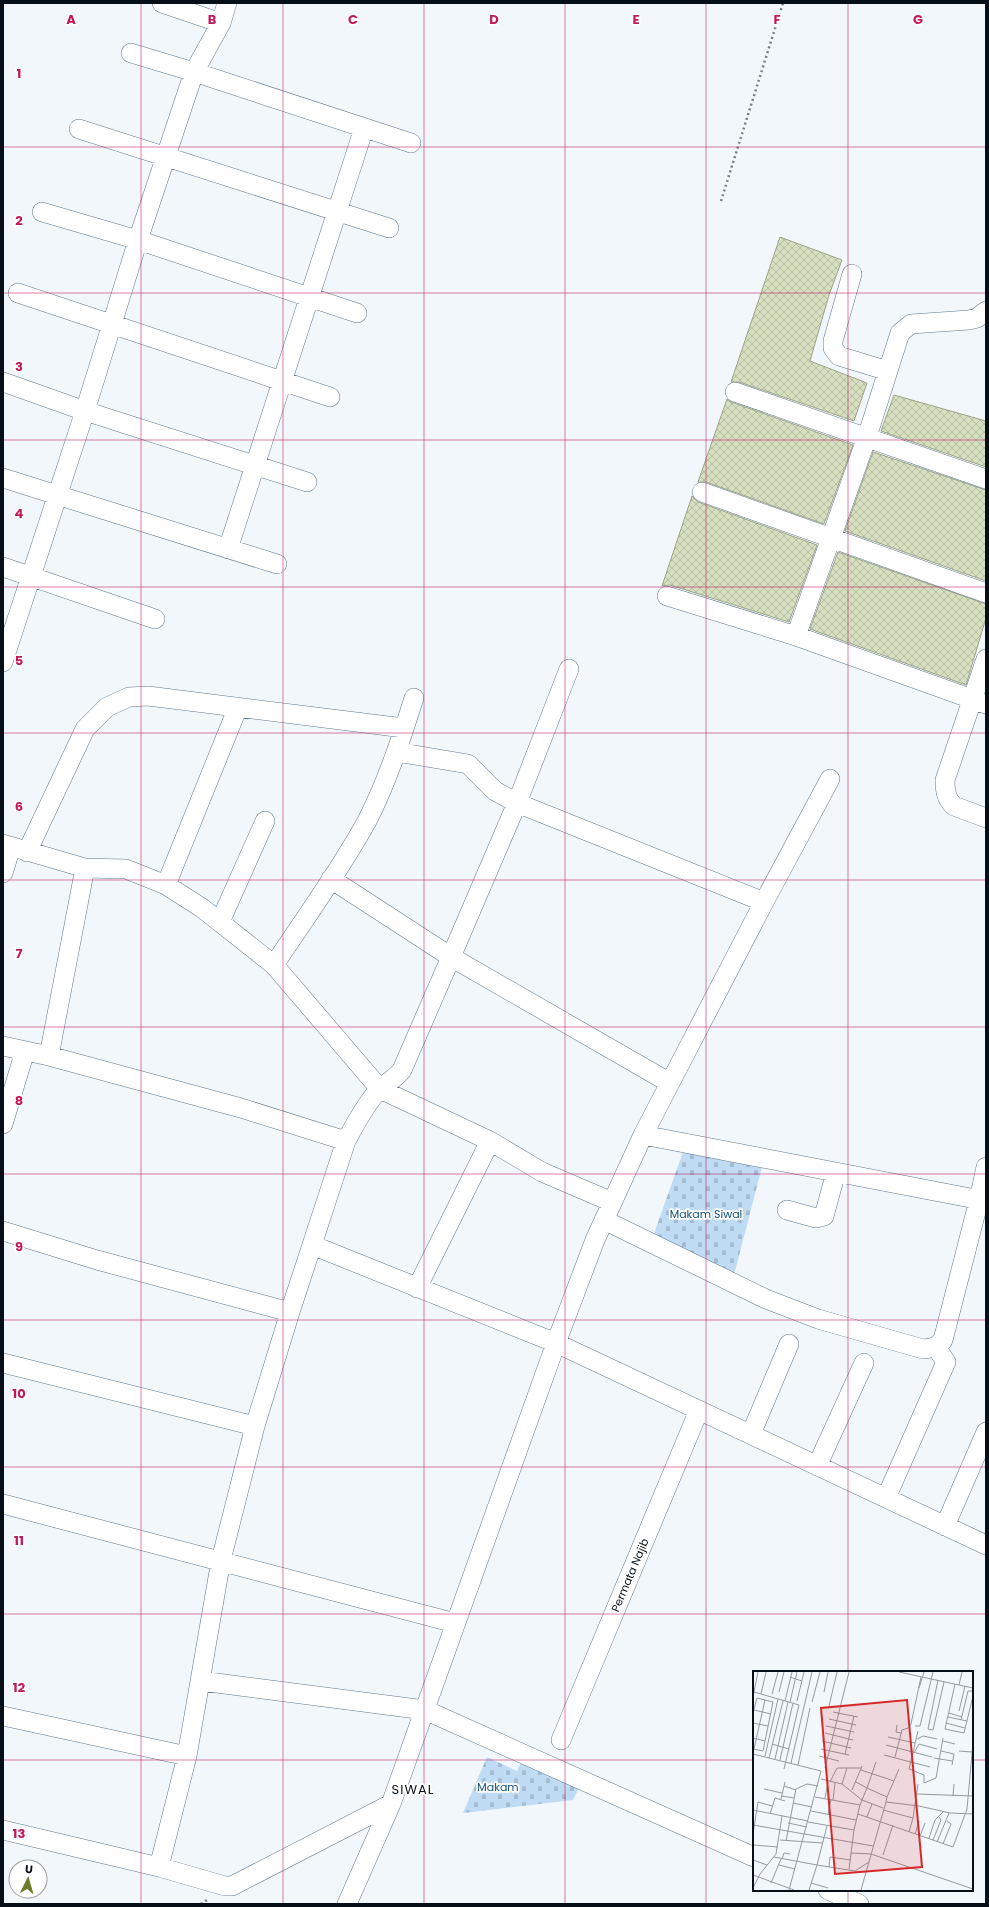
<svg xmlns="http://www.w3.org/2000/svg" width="989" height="1907" font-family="Poppins,sans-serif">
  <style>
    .cemetery { fill: url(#cemetery-stones) }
    .building { fill: url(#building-cross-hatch); stroke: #9ca586 }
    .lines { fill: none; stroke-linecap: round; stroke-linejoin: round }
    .minor-casing { stroke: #60798e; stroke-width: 20 }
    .path { stroke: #787f86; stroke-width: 2.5; stroke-dasharray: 2 3; stroke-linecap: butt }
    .minor { stroke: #fff; stroke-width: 19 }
    .grid { fill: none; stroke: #c2185b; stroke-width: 1; stroke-opacity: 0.55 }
    .labels { text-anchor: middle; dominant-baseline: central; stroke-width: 3.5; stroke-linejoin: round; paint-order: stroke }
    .park-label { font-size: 11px; fill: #134f79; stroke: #fff }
    .street-label { font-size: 11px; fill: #060f17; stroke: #fff }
    .quarter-label { font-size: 13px; letter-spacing: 1px; fill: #060f17; stroke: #fff }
    .inset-road { fill: none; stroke: #949aa0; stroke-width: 1 }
    .view { fill: #d62828; fill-opacity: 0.15; stroke: #d62828; stroke-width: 2 }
    .inset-edge { fill: none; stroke: #060f17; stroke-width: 2 }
    .grid-label { font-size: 13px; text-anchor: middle; font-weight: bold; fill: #c2185b; stroke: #fff; stroke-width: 3.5; stroke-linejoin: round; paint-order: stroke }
  </style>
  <defs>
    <pattern id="cemetery-stones" width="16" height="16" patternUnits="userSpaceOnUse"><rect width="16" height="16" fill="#c0dcf4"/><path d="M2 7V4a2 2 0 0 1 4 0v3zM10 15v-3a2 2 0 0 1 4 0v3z" fill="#a4bcd0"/></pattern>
    <pattern id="building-cross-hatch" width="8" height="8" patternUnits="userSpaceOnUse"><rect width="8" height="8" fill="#d6dfbf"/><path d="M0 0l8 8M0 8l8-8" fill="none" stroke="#b6bea3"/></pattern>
  </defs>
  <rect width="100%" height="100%" fill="#f2f7fc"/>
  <!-- cemetery -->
  <path class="cemetery" d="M683,1152L762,1167L734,1275L652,1239Z
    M487,1757L517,1771L522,1760L581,1784L573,1800L463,1813Z"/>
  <!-- building -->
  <path class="building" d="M780,237L842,260L829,295L810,361L867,383L854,421L739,382H731Z
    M894,395L986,421V467L881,431Z
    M727,399L731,402L853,445L824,524L706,482H698Z
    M873,452L986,490V581L845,531Z
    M692,496L698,502L817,545L789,622L670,585L662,586Z
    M838,552L986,604V618L966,685L810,629Z"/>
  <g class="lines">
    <defs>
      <path id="minor" d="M162,3L221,23
        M131,53L194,72L411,143
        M79,129L389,228
        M42,212L138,240L357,313
        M852,274L833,341V348L839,356L888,371
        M18,293L330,397
        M3,382L85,411L307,482
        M735,392L986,479
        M3,478L277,564
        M702,492L986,593
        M228,549L364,128
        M3,567L155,619
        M667,596L796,636L986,704
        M796,636L867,437L900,333L911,324L969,320L977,318L986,311
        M986,659L945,780C945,790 946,799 954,806L986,818
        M3,662L85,411L138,240L194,72L221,23L227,3
        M397,752L468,764L495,791L517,803L764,902
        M3,844L85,868L126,869L166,885L202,908L274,965L380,1089L490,1141L542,1172L612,1202
        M27,852L85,729L107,707L129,697L148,696L404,728
        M3,873L11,847
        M331,879L451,957L517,803L569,669
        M166,885L238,707
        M220,922L265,821
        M274,965C306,917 340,870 367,821C387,782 401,739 414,698
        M3,1046L49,1056L241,1108L346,1141C354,1126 368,1100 380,1089C388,1082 396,1078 402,1070L451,957L670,1083L643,1135
        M49,1056L85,868
        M670,1083L764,902L830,779
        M3,1124L25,1051
        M787,1210L816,1218L824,1216L836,1172
        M604,1220L766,1299L818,1319L923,1349C933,1348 937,1347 943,1340L979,1200L986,1167
        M3,1231L97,1260L290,1312
        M312,1245L556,1343L986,1545
        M417,1288L490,1141
        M3,1363L255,1426L221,1560L187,1756L159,1867
        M255,1426L290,1312L346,1141
        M751,1434L789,1344
        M817,1466L864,1363
        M886,1498L946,1362L936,1347
        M3,1504L455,1623
        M945,1526L986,1432
        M201,1681L425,1710L754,1857
        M3,1716L187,1756
        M561,1740L699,1410
        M3,1830L159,1867L225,1886H232L391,1804
        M828,1890L859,1904
        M347,1904L391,1804L556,1343L595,1240L643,1135L986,1201"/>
    </defs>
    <!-- minor casing -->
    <use href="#minor" class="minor-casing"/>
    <!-- path -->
    <path class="path" d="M721,201L783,3
      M201,1904L207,1900"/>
    <!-- minor -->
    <use href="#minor" class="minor"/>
  </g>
  <!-- grid -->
  <path class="grid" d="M141,3V1904M283,3V1904M424,3V1904M565,3V1904M706,3V1904M848,3V1672M3,147H986M3,293H986M3,440H986M3,587H986M3,733H986M3,880H986M3,1027H986M3,1174H986M3,1320H986M3,1467H986M3,1614H986M3,1760H754M972,1760H986M848,1890V1904"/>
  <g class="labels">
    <!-- park labels -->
    <g class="park-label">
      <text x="706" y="1214">Makam Siwal</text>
      <text x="498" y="1787">Makam</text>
    </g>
    <!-- street labels -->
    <g class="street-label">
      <text transform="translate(630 1575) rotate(-67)">Permata Najib</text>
    </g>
    <!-- quarter labels -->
    <g class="quarter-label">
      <text x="413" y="1789">SIWAL</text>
    </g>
  </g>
  <!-- overview -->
  <g transform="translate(753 1671)">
    <rect width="220" height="220" fill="#f2f7fc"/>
    <path class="inset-road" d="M146,1L206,14M209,1L206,14L220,17M37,6L49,10M185,9L175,58L180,59L191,11M202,13L192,58L211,62L220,25M166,17L171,1M1,21L46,34L31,98M26,21L31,1M71,21L75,1M8,23L13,1M19,23L25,1M0,26L5,1M32,30L39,1M44,30L51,1M37,31L44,1M59,31L67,1M76,35L84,1M1,39L18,43M206,40L212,15M80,41L105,46M0,42L4,27L20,31L10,80L0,78M196,42L209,46M195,46L214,50M76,48L103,54M208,49L215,20H220M0,52L15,55M193,52L212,57M144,54L143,61L148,62M73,55L101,61M162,55H167L180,1M165,60L156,98L171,104V112L183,107L190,67M72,62L100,69M135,66L162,72M0,67L12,70M164,68L170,65L184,68M69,70L98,77M190,70L202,73M19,73L36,78M133,74L179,86M1,78L12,29M68,78L96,84M188,80L201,83L199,94M206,80L219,81M161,82L166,73L184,78M0,83L68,100L36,219M92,83L101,45M131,84L177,96M12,85L25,28M66,85L86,90M142,86L149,59L155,57L158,53L168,6M16,87L30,30M181,87L199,90M22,88L35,31M27,89L40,32M38,92L59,1M45,94L57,37M72,97L96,1M108,99L141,110M68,108L89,113L109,129L130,137M77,111L84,97H109M103,111L114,117L123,91M89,113L94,97M31,115L43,119M11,118L29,122M99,119L109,95M164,123L220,125M29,125L41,127M200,125L201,113M62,126L107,134L114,117L134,126L133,131M134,126L146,98M72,127L75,111M28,128L32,111M80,129L82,112M40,132L59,136M0,139L55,150M130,139L160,147L165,113M58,140L103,149M17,143L22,127L32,130M105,143L200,176L214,138L220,72M75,144L78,128M114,146L119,133M55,151L101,159L96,198M35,152L54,156M0,154L120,175M74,155L64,194L102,200L116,191M101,159L107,134M156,161L160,147M0,163L5,131L19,135M162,163L166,150M167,165L172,152M176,167L182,149L190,141M27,169L69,172M180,169L188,149L186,146M33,170L43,118L54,113L65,115M184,171L196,142M190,173L198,153L194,150M0,174L25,176M98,182L118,183L220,218M130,184L140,154M21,186L64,194L56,219M29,188L31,182L37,183M0,189L14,194M26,194L42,198M76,196L77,186L98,189M0,204L41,219M18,212L28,188M58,212L75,217M0,217L7,203L23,183L29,145M108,219L133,131L166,135L197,142L220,143"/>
    <path class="view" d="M154,29L169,196L82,203L68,37Z"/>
    <rect width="220" height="220" class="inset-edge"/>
  </g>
  <g class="grid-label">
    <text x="71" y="24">A</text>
    <text x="212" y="24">B</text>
    <text x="353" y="24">C</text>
    <text x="494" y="24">D</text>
    <text x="636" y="24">E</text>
    <text x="777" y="24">F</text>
    <text x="918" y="24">G</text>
    <text x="19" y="78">1</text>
    <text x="19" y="225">2</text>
    <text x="19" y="371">3</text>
    <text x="19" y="518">4</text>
    <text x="19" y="665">5</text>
    <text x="19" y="811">6</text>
    <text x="19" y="958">7</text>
    <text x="19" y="1105">8</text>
    <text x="19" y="1251">9</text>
    <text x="19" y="1398">10</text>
    <text x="19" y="1545">11</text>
    <text x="19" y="1692">12</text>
    <text x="19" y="1838">13</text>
  </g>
  <!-- border -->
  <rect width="989" height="1907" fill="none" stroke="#060f17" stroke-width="8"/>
  <!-- north arrow -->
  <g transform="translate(28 1879) rotate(5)"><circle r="19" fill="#ffffff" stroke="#9b9fa2"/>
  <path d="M0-3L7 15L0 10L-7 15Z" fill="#6a7b2a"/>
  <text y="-6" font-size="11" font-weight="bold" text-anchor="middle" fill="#060f17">U</text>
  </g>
</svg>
